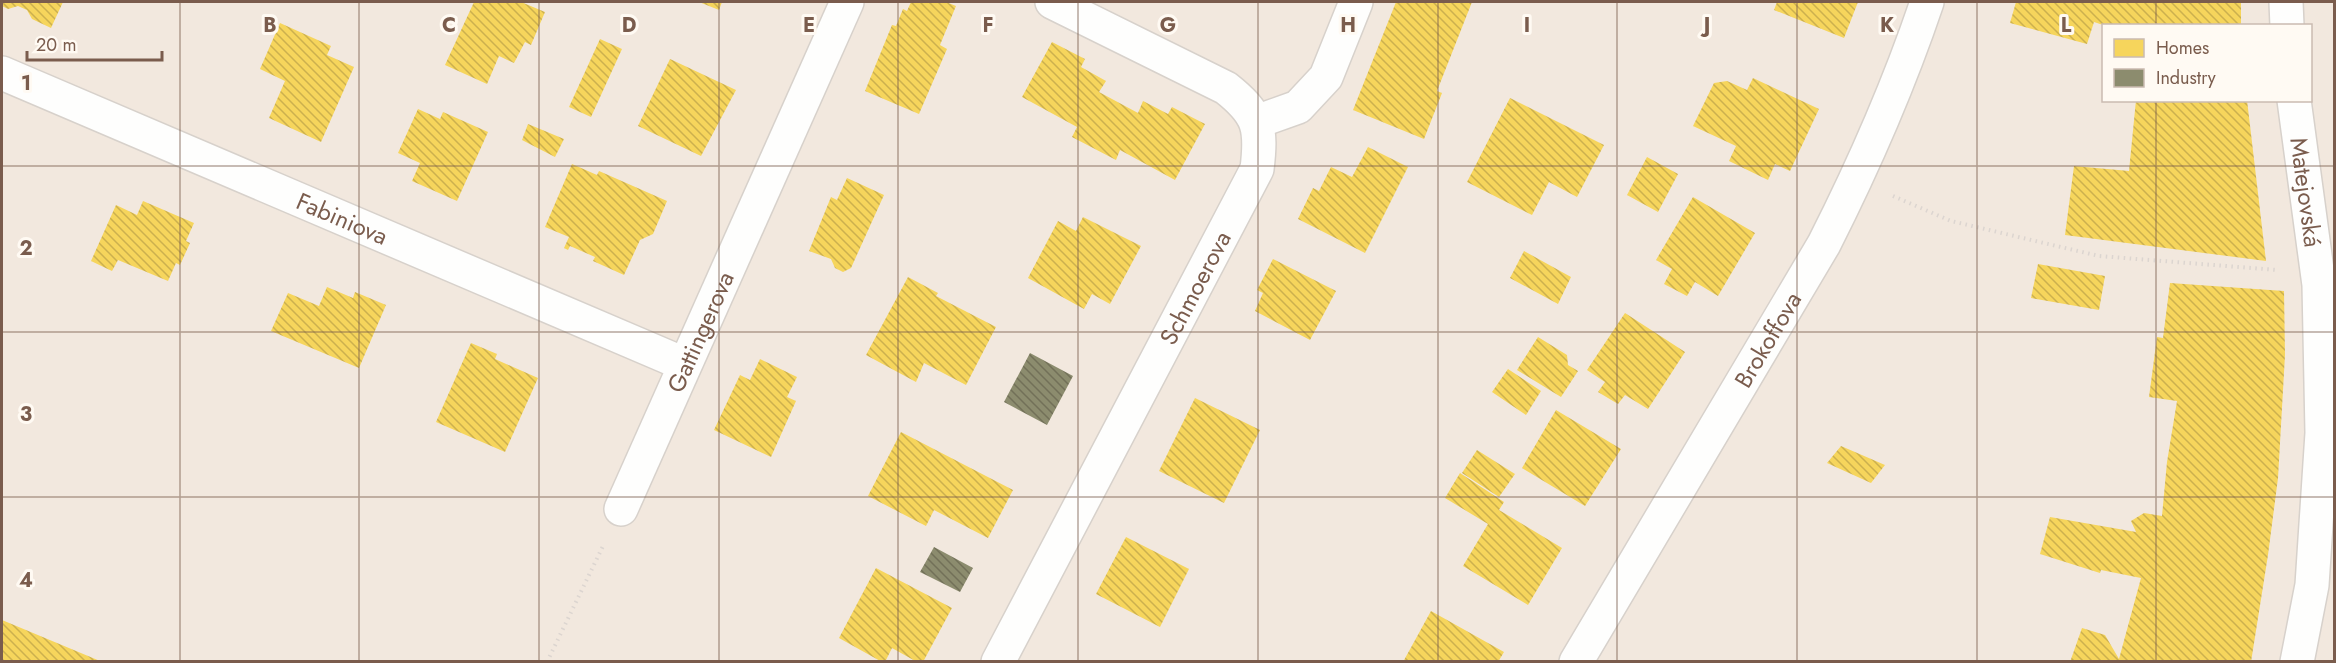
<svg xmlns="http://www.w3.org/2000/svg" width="2336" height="663" font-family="Jost,sans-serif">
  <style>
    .residential { fill: #f2e8de; fill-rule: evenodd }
    .homes { fill: url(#homes-back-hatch) }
    .industry { fill: url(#industry-back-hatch) }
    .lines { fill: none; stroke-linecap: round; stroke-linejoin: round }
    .minor-casing { stroke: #d7d1cb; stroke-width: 36 }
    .path { stroke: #dcd5d0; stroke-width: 4; stroke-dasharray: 1.5 4.5; stroke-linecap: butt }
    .minor { stroke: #fefefd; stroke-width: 33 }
    .grid { fill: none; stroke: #7a5c4d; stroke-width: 1.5; stroke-opacity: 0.55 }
    .labels { text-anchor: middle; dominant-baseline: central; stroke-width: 6; stroke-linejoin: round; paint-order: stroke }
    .street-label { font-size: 24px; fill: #7a5c4d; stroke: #fffaf3 }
    .grid-label { font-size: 20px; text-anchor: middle; font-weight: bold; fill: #7a5c4d; stroke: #fffaf3; stroke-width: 6; stroke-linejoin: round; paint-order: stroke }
  </style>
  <defs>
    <pattern id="homes-back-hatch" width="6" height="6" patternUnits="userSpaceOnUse" patternTransform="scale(1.5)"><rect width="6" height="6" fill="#f6d55c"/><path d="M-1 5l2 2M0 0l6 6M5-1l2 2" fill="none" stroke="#ccb04e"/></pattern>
    <pattern id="industry-back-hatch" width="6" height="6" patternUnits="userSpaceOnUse" patternTransform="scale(1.5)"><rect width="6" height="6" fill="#8c8c6e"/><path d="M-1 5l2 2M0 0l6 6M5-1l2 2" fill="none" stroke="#727058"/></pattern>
  </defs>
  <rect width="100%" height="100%" fill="#f9f5f0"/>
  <!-- residential -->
  <path class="residential" d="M2,2H2334V661H2ZM2104,26H2310V100H2104Z"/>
  <!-- homes -->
  <path class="homes" d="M2,2H63L51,28L32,19L27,10L18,6L8,9L2,6Z
    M474,2H521L545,12L531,45L525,42L514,63L499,56L487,84L445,65Z
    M699,2H722L719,10Z
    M911,2H946L956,6L940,45L947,49L919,114L865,91L892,25L896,26L903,9L907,11Z
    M1396,2H1472L1437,91L1442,93L1424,139L1353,110Z
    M1777,2H1858L1844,38L1774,10Z
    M2016,2H2241V26H2106L2094,22L2087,44L2010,23Z
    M280,23L331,46L327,55L354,67L321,142L269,118L285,81L260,69Z
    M600,39L622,49L591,117L569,107Z
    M1052,42L1085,59L1081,67L1106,81L1099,92L1138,113L1143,101L1168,114L1172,107L1205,124L1175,180L1120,150L1116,160L1072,137L1077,127L1022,97Z
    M670,59L736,90L701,156L638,126Z
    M1753,78L1819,109L1790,171L1775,164L1768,180L1729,161L1736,146L1693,126L1714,83L1727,81L1747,90Z
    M1510,98L1604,145L1577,197L1549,182L1532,215L1467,182Z
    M2136,100H2247L2266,261L2065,235L2074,166L2129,171Z
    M418,109L440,119L443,112L488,132L457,201L412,181L420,163L398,153Z
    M528,124L564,139L555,157L522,140Z
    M1368,147L1408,167L1365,253L1298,219L1313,188L1319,191L1331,167L1352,177Z
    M1647,157L1678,174L1658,212L1627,195Z
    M572,164L597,175L599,171L667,201L653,234L640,240L624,275L593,261L595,257L570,246L568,250L564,248L569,237L545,227Z
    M847,178L884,195L851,268L843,272L835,268L831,259L809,251L831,197L837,200Z
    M1693,197L1755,233L1718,296L1695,282L1687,296L1664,284L1672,269L1656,260Z
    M143,201L194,223L186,241L190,243L180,265L176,263L168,281L118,260L112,271L91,261L116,205L137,215Z
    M1083,217L1141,246L1110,304L1092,294L1084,309L1028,278L1058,221L1076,231Z
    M1524,251L1571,277L1558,304L1510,278Z
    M1273,259L1336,291L1310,340L1255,311L1263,293L1257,290Z
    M2038,264L2105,276L2099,310L2031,298Z
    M908,277L938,293L936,296L996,327L966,385L924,363L916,382L866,355Z
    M2170,283L2284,291L2285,355L2278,478L2268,555L2251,662H2070L2082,628L2105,635L2119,659L2141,578L2101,570L2100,573L2040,554L2050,517L2136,532L2131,521L2144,513L2162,516L2167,462L2177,401L2149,397L2157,337L2163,338Z
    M327,287L353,298L355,292L386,305L359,368L271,331L288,293L319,306Z
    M1625,313L1685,352L1648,409L1625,395L1618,404L1598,392L1605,382L1587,370Z
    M1538,337L1567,355L1568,365L1578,371L1561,397L1517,370Z
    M471,343L497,354L495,359L538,378L505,452L436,422Z
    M760,359L797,377L787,397L796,401L771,457L714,430L740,375L750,380Z
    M1508,369L1541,391L1526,415L1492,392Z
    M1195,398L1260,430L1224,503L1159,471Z
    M1556,410L1621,449L1585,506L1522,468Z
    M901,432L1013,490L988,538L934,510L926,526L868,496Z
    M1841,446L1885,465L1871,483L1827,463Z
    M1477,450L1515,474L1499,497L1462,473Z
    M1460,473L1504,502L1499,510L1562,548L1528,605L1463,566L1488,524L1445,498Z
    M1126,537L1189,569L1160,627L1096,594Z
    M876,568L952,608L923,662H917L892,648L885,662H882L839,638Z
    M1431,611L1504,652L1498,662H1403Z
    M2,620L100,661V662H2Z"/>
  <!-- industry -->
  <path class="industry" d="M1030,353L1073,376L1047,425L1004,402Z
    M934,547L973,568L960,592L920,572Z"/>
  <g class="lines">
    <defs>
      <g id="minor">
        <path d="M2286,2L2287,26"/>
        <path id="s1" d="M2,73L684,364"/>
        <path id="s2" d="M2294,100L2319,285L2322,433L2312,585L2297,662"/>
        <path d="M1256,122L1298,107L1326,77L1356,2"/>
        <path id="s3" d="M621,509L847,2"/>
        <path id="s4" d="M998,662L1257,169C1262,128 1259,114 1226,88L1052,2"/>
        <path id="s5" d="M1576,662L1824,244C1864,165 1899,85 1927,2"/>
      </g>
    </defs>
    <!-- minor casing -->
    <use href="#minor" class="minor-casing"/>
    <!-- path -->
    <path class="path" d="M1893,196L1951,221L2099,256L2277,270
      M547,662L604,544"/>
    <!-- minor -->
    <use href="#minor" class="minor"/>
  </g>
  <!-- grid -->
  <path class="grid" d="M180,2V662M359,2V662M539,2V662M719,2V662M898,2V662M1078,2V662M1258,2V662M1438,2V662M1617,2V662M1797,2V662M1977,2V662M2156,2V26M2156,100V662M2,166H2334M2,332H2334M2,497H2334"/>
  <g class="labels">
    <!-- street labels -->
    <g class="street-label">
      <text stroke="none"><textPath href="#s2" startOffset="93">Matejovská</textPath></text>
      <text stroke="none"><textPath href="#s1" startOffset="370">Fabiniova</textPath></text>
      <text stroke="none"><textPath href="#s4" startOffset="423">Schmoerova</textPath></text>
      <text stroke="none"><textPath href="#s3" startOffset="194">Gattingerova</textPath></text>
      <text stroke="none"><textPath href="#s5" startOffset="375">Brokoffova</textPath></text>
    </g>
  </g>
  <g class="grid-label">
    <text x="270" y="32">B</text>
    <text x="449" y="32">C</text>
    <text x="629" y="32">D</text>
    <text x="809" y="32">E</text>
    <text x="988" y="32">F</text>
    <text x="1168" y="32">G</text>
    <text x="1348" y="32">H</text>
    <text x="1527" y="32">I</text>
    <text x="1707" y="32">J</text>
    <text x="1887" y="32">K</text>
    <text x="2066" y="32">L</text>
    <text x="26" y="90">1</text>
    <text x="26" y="255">2</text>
    <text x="26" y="421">3</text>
    <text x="26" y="587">4</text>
  </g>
  <!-- border -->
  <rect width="2336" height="663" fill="none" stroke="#7a5c4d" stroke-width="6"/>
  <!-- legend -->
  <rect x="2102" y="24" width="210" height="78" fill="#fffaf3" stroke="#cabbb1" stroke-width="1.5"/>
  <rect x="2114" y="39" width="30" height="18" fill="#f6d55c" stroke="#cabbb1" stroke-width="1.5"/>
  <text x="2156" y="54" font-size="18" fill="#7a5c4d">Homes</text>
  <rect x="2114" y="69" width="30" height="18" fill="#8c8c6e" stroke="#cabbb1" stroke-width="1.5"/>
  <text x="2156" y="84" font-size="18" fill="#7a5c4d">Industry</text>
  <!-- scale -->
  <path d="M27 51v9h135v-9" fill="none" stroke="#7a5c4d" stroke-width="3"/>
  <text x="36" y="51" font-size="18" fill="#7a5c4d" stroke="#fffaf3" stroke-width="4.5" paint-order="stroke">20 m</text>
</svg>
